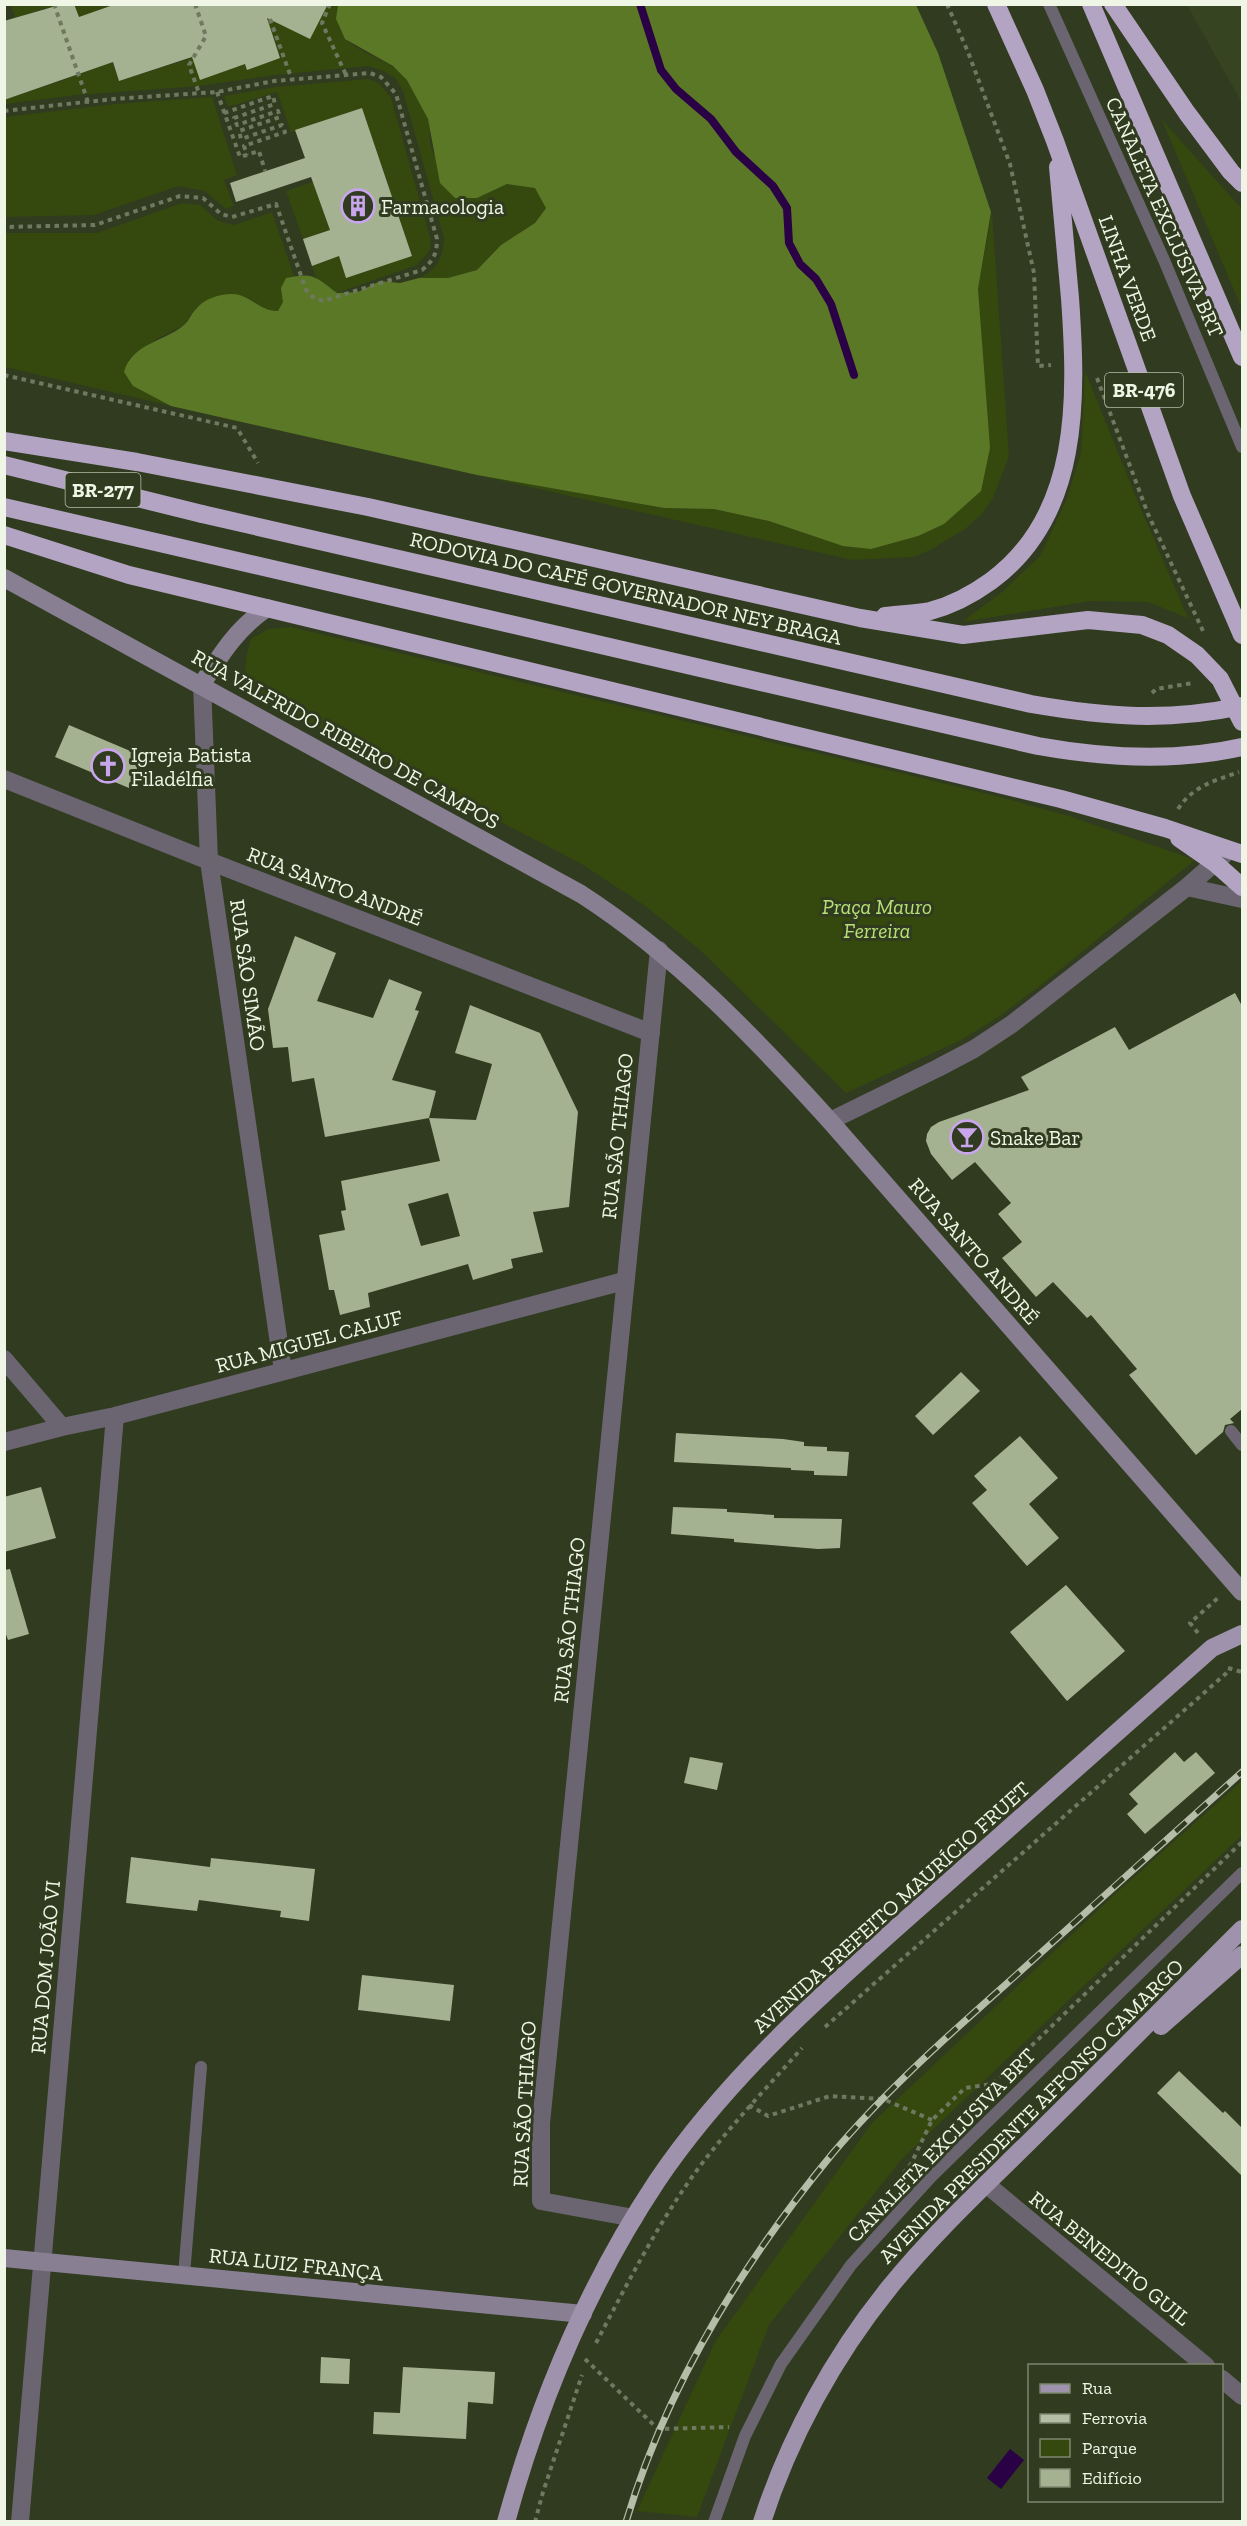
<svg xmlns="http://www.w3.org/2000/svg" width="1247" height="2526" font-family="'Zilla Slab',serif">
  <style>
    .built { fill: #364422 }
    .green { fill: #35490f }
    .forest { fill: #5b7827 }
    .water { fill: #290144 }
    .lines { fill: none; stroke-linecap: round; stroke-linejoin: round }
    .stream { stroke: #290144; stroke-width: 8 }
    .building { fill: #a4b292; fill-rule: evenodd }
    .path { stroke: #6f7860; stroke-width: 4; stroke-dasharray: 4.5 4.5; stroke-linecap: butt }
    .lane { stroke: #6b6572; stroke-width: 12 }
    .street { stroke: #6b6572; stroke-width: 18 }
    .secondary { stroke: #887f93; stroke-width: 18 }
    .primary { stroke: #9e92ac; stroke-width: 18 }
    .highway { stroke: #b3a4c3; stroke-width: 18 }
    .rail-casing { stroke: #b5bda9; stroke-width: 7 }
    .rail { stroke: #303b1f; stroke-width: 4.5; stroke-dasharray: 14; stroke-linecap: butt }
    .highway-bridge { stroke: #b3a4c3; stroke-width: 18 }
    .labels { text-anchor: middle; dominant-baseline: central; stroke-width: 6; stroke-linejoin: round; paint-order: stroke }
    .shield { fill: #303b1f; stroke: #b6beaa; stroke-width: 1.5 }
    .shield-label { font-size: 20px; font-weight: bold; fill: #eff6e6 }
    .poi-label { font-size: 21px; fill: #eff6e6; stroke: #303b1f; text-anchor: start }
    .street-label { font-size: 21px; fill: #eff6e6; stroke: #303b1f }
    .park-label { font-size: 21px; font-style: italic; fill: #b7e175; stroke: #303b1f }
  </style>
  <rect width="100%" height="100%" fill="#303b1f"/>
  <!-- built -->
  <path class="built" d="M1187,5H1242V103Z"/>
  <!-- green -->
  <path class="green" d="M11,5H116L95,12L119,81L189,59L170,5H299L319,8L338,5C330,54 383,50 407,79C415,89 424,108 428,120C431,129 428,143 433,152C438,161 468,188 477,198L507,184L536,188L546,207L535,223L501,245L477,270L448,278H419C438,270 443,257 444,238L403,91L396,79L384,71L368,66L275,75L199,86L76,95L5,104L4,100L69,78L46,8L15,18Z
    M368,79L379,83L391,98L431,241L430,250L417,265L337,293L316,278L312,266L339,256L346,277L412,255L362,108L291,132L277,92L228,107L224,96L276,87Z
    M212,97L237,175L224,180L234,206L226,209L205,191L178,186L94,215L5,217V117L115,104Z
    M1162,120L1242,209V309Z
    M313,182L330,230L303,239L286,191Z
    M182,203L200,205L218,221L234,225L272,212L294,276L286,278L284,302L278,311H269L249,299L196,307L184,325L155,340L128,360L133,386L171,406L5,367V233H97Z
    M992,212L1009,456L993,498L981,515L965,529L930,550L913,557L852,560L477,475L664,508L714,509L769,521L983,364L978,289Z
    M1085,371L1140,507L1188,618L1148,602L1091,601L962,622L1002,592L1040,556L1066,501L1081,453Z
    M291,627L992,795L1069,816L1195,860L1041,985L997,1018L961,1040L846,1093L699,949L644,905L580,863L258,696C241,676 244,663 251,639L268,629Z
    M1242,1781V1835L902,2159L769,2325L697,2517L637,2511L715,2342L871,2124L1115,1894Z"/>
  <!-- forest -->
  <path class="forest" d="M338,5H916L938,53L991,212L978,289L990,448L981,491L944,524L918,536L871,549L843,546L769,521L714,509L664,508L477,475L171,406L133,386L124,372C132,343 166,341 184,325C189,321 191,314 195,310C204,299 218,294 232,294C249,294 261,312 278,311L283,302L281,288L286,278C313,272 315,276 337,293L358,292L380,281L400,283L419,278H448L477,270L501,245L535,223L546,208L535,188L507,184L477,198H455L440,183L428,119L407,80L393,66L345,39L336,19Z"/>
  <!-- water -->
  <path class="water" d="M1010,2449L1024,2460L1001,2489L987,2478Z"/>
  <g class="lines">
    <!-- stream -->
    <path class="stream" d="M640,4L661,70L676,89L711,119L736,152L773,186L787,208L789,243L800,264L816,279L831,304L854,375"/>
  </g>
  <!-- building -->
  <path class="building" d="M63,4H74L79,17L116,4H328L310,39L267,18L280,58L247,70L245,64L200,80L192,57L119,81L113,62L4,100V21Z
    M362,108L412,256L346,278L339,256L312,266L303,239L330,230L311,177L236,202L230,183L305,158L295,130Z
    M69,725L142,756L129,788L55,757Z
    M295,936L336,953L317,1001L373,1018L389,979L422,992L415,1010L419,1011L392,1080L436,1091L429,1118L325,1137L314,1078L292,1082L288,1047L273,1048L268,1009Z
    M1235,993L1242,1006V1409L1230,1419L1234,1423L1225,1425L1223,1432L1196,1455L1129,1375L1137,1369L1091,1315L1087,1318L1053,1282L1036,1297L1002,1258L1022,1242L998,1214L1011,1203L975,1162L952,1180L931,1154L926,1141L927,1134L931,1127L939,1122L1029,1090L1021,1077L1115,1027L1129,1050Z
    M470,1005L540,1033L578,1112L569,1207L533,1212L543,1252L511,1259L513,1268L473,1280L468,1264L368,1293L370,1307L340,1315L334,1290H329L319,1235L345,1230L341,1211L346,1210L341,1181L440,1161L429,1118L476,1120L492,1064L455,1053ZM448,1193L460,1236L421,1246L408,1204Z
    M961,1372L980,1391L933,1435L915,1416Z
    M676,1433L783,1439L804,1442V1446L827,1447V1451L849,1452L847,1476L814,1475V1471L791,1470V1468L674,1462Z
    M1020,1436L1058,1478L1029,1504L1059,1538L1027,1566L972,1503L987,1490L974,1476Z
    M41,1487L56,1538L4,1552V1497Z
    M673,1507L727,1509V1512L774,1515V1518L842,1519L840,1548L818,1549L734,1542V1539L671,1534Z
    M10,1569L29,1634L8,1640L4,1629V1570Z
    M1066,1585L1125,1651L1067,1701L1010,1632Z
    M1175,1752L1184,1762L1196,1752L1215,1773L1145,1834L1127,1814L1138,1804L1129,1794Z
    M690,1757L723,1763L717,1790L684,1783Z
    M131,1857L210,1867L211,1858L315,1869L309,1921L280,1917L281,1911L199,1900L197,1911L126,1903Z
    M362,1975L454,1985L450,2021L358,2010Z
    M1179,2071L1223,2113L1225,2111L1242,2128V2176L1157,2093Z
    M321,2357L350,2359L349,2384L320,2383Z
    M403,2367L495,2372L493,2404L468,2402L466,2439L373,2434L374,2412L400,2413Z"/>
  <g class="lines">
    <!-- path -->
    <path class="path" d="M54,4L88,102
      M195,4L206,36L189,65L199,93
      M330,4L322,23L346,75
      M947,4L968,52L1010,164L1034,273L1038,366L1051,365
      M270,19L292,80
      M217,92L240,157L259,151L265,171
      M4,111L113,99L217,92L274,81L370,73L381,77L396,94L437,239C437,254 433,261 422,270L323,301L313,297L306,290L276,204L232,217L221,214L203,198L180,196L95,225L4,227
      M224,113L273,96L275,104L234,118L237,125L278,111L280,117L239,131L241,139L282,125L285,132L244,146L247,155
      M4,375L237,428L258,463
      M1097,378L1148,514L1203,631
      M1152,693L1156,689L1193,683
      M1178,809C1193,786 1214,781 1239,772
      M1198,1633L1190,1623L1219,1597
      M1228,1668L1242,1672
      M825,2027L1230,1670
      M749,2105L768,2116L830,2096L883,2099L932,2120
      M886,2194L911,2164L932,2120L965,2088L992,2084L1242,1842
      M596,2343C626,2286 655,2229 692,2177C725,2131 765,2090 802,2048
      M585,2359L658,2429L729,2427
      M535,2522L543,2492L582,2375"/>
    <!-- lane -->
    <path class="lane" d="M1049,4L1164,260L1242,447
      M1231,1431L1242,1445
      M184,2275L201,2067
      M714,2522L745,2436L781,2364L851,2265L931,2177L1242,1873"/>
    <!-- street -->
    <path class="street" d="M202,684L209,861L283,1371
      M4,779L209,861L651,1033
      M1187,887L1242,899
      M830,1121L938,1068L974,1049L1012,1024L1187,887L1227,852
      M4,1359L62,1427
      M4,1442L62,1427L115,1416L624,1281
      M986,2184L1206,2366
      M634,2218L541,2201V2123L659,950
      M1222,2379L1242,2396
      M20,2522L115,1416"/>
    <!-- secondary -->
    <path class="secondary" d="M4,578L581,894C677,956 754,1037 830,1121L1242,1592
      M202,684C221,654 237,628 267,608
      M4,2258L583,2314"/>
    <!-- primary -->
    <path class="primary" d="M1161,2026L1242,1955
      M506,2522C539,2402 588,2285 657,2181C730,2073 831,1986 928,1900C1023,1816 1118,1732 1212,1648L1242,1634
      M762,2522C789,2438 834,2356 889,2288C935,2231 989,2182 1040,2131C1108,2064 1175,1996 1242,1929"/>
    <!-- highway -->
    <path class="highway" d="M996,4L1035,90L1055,141L1182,496L1242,635
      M1091,4L1242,357
      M1113,4L1187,113L1231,172L1242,183
      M4,441L137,462L368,507L860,618L963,635L1088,620L1142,625L1168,635L1197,655L1220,679L1242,722
      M4,465L202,514
      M4,507L1038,746C1105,758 1176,762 1242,747
      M4,535L129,575L1061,799L1165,828L1242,854
      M885,616C900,614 916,614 930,611C953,605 973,594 991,581C1081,515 1077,398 1070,298C1066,254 1062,210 1058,167
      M1179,838L1215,863L1242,887"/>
    <defs>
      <path id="rail" d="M626,2522C667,2385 743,2262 833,2153C887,2089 952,2032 1014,1977C1090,1908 1166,1840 1242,1772"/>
    </defs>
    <!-- rail casing -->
    <use href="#rail" class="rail-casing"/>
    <!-- rail -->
    <use href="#rail" class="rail"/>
    <!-- highway-bridge -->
    <path class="highway-bridge" d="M202,514L1031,704C1107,717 1166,722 1242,706"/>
  </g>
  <!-- icons -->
  <defs>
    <symbol id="building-ring" viewBox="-11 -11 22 22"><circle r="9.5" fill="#303b1f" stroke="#c9a5ee" stroke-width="1.5"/><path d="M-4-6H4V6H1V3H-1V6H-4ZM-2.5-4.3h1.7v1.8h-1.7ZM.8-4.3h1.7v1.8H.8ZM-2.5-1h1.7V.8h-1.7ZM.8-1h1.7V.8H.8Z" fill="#c9a5ee"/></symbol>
    <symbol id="church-ring" viewBox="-11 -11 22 22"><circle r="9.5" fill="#303b1f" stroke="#c9a5ee" stroke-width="1.5"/><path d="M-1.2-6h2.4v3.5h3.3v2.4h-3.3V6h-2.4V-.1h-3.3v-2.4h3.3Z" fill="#c9a5ee"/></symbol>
    <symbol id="bar-ring" viewBox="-11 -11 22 22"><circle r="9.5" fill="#303b1f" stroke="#c9a5ee" stroke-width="1.5"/><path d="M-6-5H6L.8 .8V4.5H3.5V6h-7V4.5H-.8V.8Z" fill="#c9a5ee"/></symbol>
  </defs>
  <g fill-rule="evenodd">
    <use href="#building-ring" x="339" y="187" width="38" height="38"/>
    <use href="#church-ring" x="89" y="747" width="38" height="38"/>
    <use href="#bar-ring" x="948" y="1118" width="38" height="38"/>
  </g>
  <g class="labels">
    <!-- shield labels -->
    <g class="shield">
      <rect x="1105" y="373" width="78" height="34" rx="4.5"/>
      <rect x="65.5" y="473" width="75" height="34" rx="4.5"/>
    </g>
    <g class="shield-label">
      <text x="1144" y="390">BR-476</text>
      <text x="103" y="490">BR-277</text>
    </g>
    <!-- poi labels -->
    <g class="poi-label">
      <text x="381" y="206">Farmacologia</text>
      <text x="131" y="754">Igreja Batista<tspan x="131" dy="24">Filadélfia</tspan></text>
      <text x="990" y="1137">Snake Bar</text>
    </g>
    <!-- street labels -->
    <g class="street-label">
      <text transform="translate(1165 217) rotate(66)">CANALETA EXCLUSIVA BRT</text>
      <text transform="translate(1128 278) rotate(70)">LINHA VERDE</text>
      <text transform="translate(626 588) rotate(13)">RODOVIA DO CAFÉ GOVERNADOR NEY BRAGA</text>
      <text transform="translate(346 739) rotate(29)">RUA VALFRIDO RIBEIRO DE CAMPOS</text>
      <text transform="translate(335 886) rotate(21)">RUA SANTO ANDRÉ</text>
      <text transform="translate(248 975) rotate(82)">RUA SÃO SIMÃO</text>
      <text transform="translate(617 1136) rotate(-84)">RUA SÃO THIAGO</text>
      <text transform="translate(974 1251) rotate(49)">RUA SANTO ANDRÉ</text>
      <text transform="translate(309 1341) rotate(-15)">RUA MIGUEL CALUF</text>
      <text transform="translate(569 1620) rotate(-84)">RUA SÃO THIAGO</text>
      <text transform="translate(891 1907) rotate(-42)">AVENIDA PREFEITO MAURÍCIO FRUET</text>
      <text transform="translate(45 1967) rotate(-85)">RUA DOM JOÃO VI</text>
      <text transform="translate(524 2104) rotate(-87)">RUA SÃO THIAGO</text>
      <text transform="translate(1031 2111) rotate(-45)">AVENIDA PRESIDENTE AFFONSO CAMARGO</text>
      <text transform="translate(941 2145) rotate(-46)">CANALETA EXCLUSIVA BRT</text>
      <text transform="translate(1110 2258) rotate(39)">RUA BENEDITO GUIL</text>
      <text transform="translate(296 2264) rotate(6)">RUA LUIZ FRANÇA</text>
    </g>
    <!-- park labels -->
    <g class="park-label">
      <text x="877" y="906">Praça Mauro<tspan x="877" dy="24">Ferreira</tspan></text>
    </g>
  </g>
  <!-- border -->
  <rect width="1247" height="2526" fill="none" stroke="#eff6e6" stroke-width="12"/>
  <!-- legend -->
  <rect x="1028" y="2364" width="195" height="138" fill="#303b1f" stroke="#7c866f" stroke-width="1.5"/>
  <rect x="1040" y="2384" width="30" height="9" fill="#9e92ac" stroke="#7c866f" stroke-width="1.5"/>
  <text x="1082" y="2394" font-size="18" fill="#eff6e6">Rua</text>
  <rect x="1040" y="2414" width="30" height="9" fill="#b5bda9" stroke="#7c866f" stroke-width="1.5"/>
  <text x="1082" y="2424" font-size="18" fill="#eff6e6">Ferrovia</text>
  <rect x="1040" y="2439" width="30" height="18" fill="#35490f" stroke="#7c866f" stroke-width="1.5"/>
  <text x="1082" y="2454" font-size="18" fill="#eff6e6">Parque</text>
  <rect x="1040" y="2469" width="30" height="18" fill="#a4b292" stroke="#7c866f" stroke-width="1.5"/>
  <text x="1082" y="2484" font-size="18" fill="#eff6e6">Edifício</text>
</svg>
